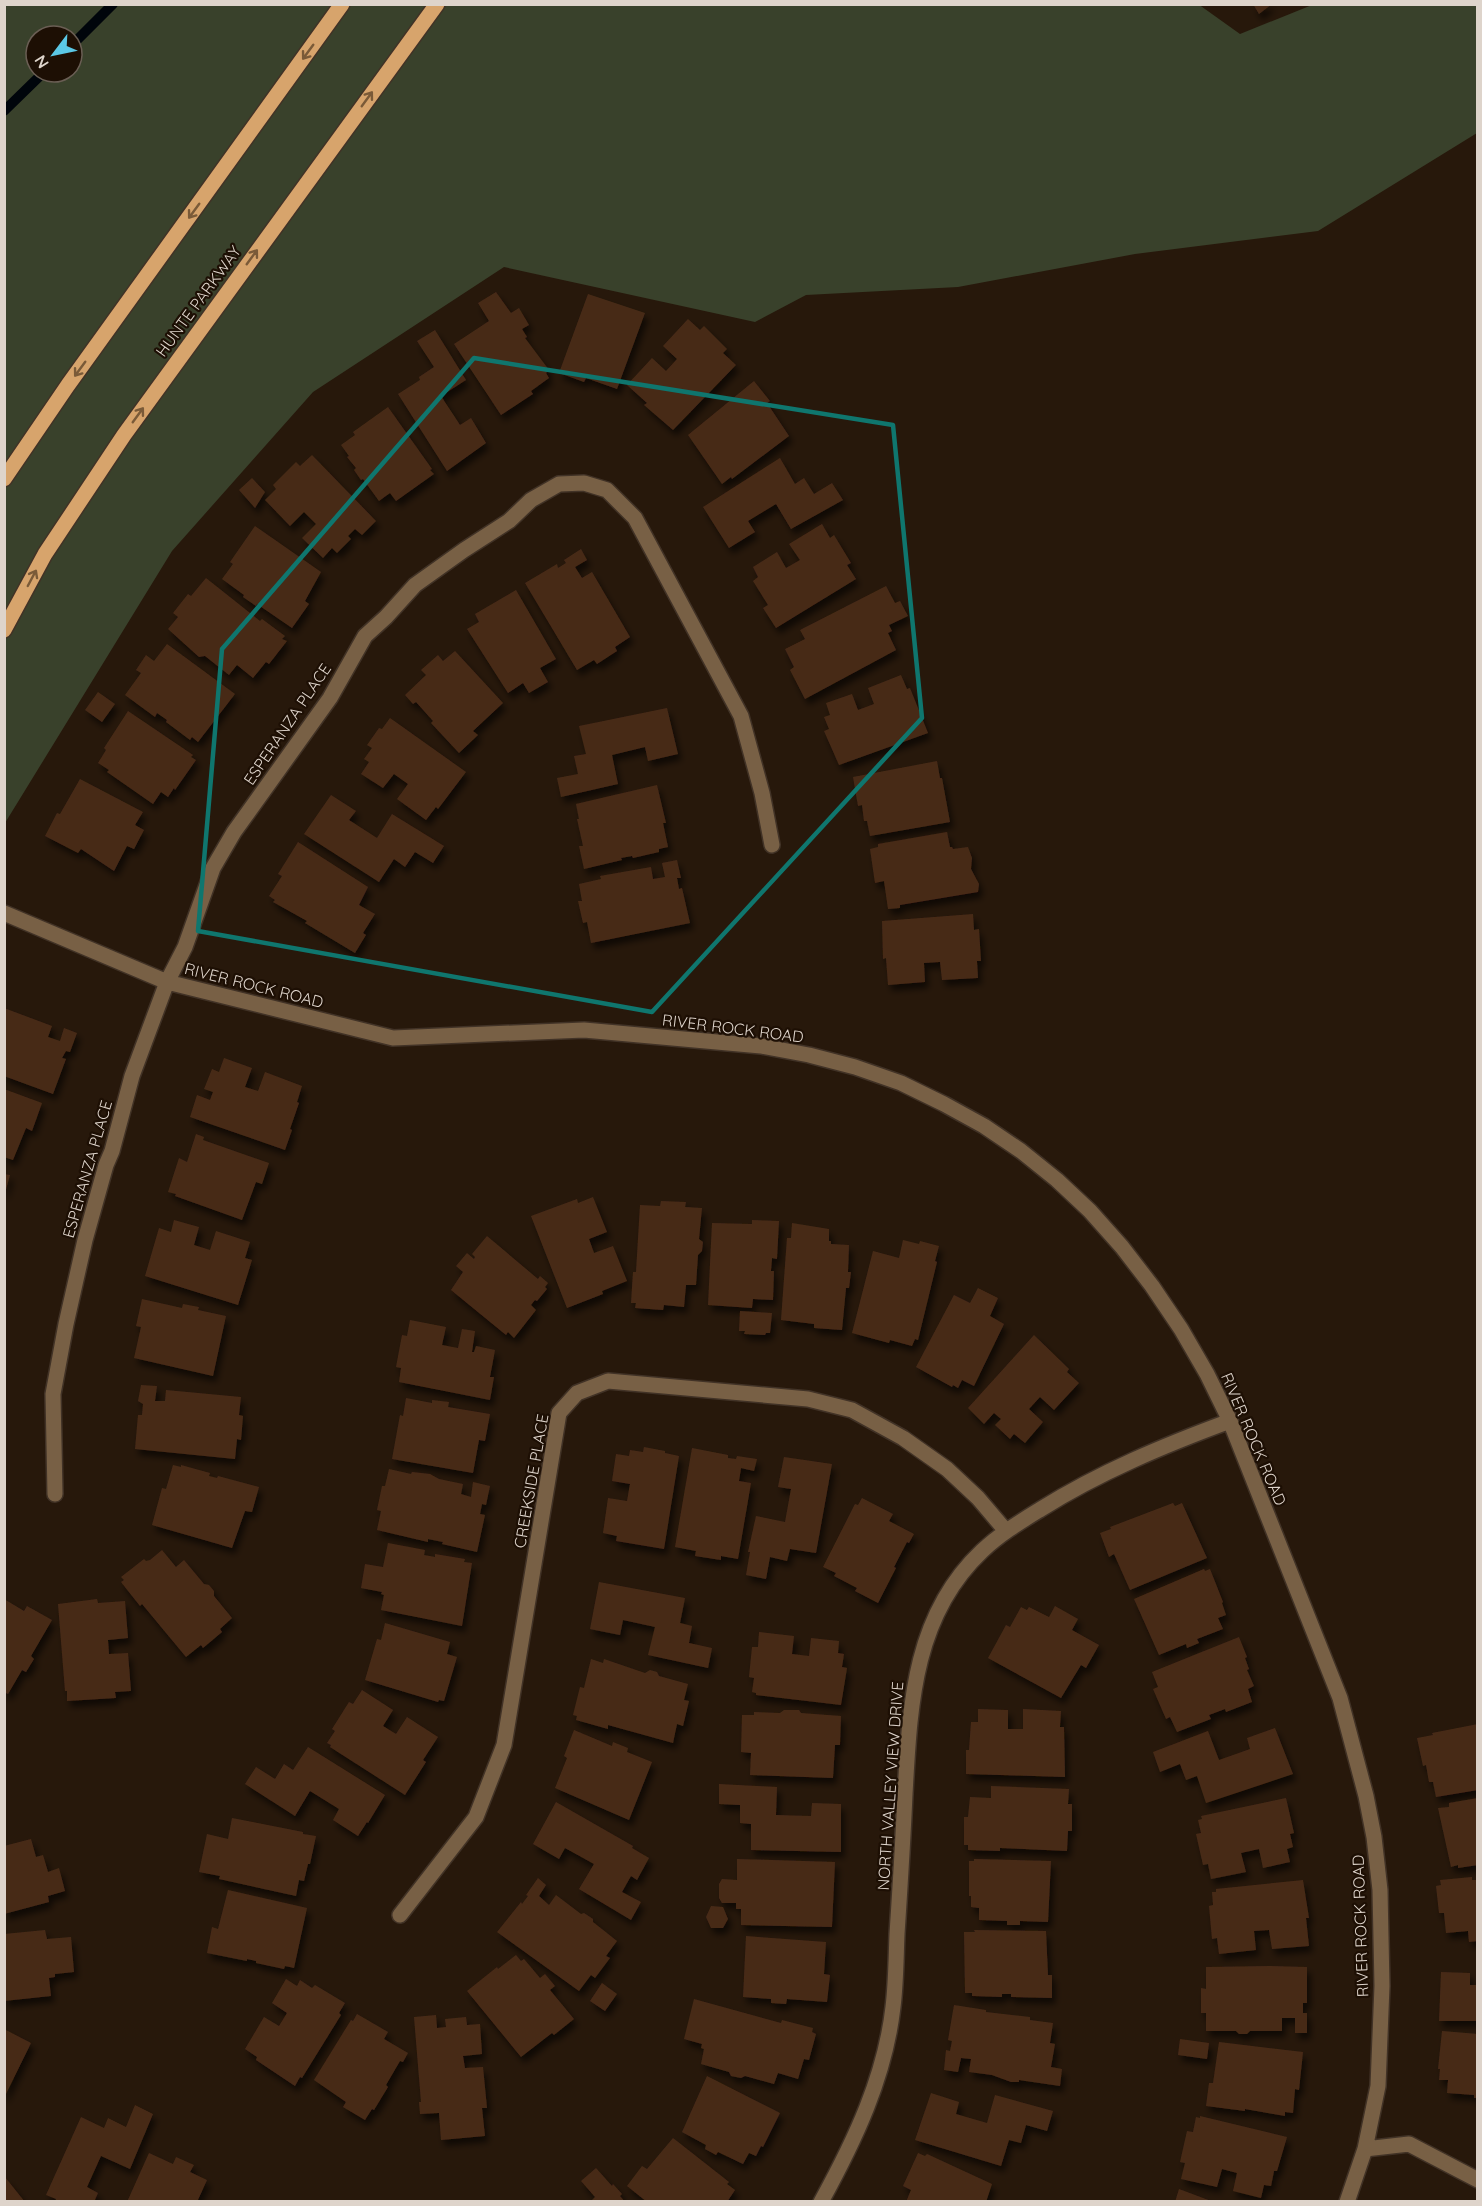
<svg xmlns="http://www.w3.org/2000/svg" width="1482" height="2206" font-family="Quicksand,sans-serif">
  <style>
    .green { fill: #39412b; fill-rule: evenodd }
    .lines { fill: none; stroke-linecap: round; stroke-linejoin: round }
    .stream { stroke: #00050b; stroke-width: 10 }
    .building { fill: #472a18; filter: url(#shadow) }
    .minor-casing { stroke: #413226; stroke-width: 18 }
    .major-casing { stroke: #413226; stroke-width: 18 }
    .minor { stroke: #786045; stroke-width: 15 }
    .major { stroke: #d7a46c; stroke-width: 15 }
    .oneway { stroke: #7a5a38 }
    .marked { fill: none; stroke: #0f766e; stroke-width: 4.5; stroke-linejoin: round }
    .labels { text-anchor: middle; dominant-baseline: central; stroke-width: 4.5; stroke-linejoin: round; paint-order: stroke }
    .street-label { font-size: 16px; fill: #ded4cb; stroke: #1d0f04 }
  </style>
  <defs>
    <filter id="shadow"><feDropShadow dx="3.5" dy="6" stdDeviation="3" flood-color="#0009"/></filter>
  </defs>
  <rect width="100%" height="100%" fill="#27180b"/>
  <!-- green -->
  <path class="green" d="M1198,4L1240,34L1312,5H1477V133L1318,231L1135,254L958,287L806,295L755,322L504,267L313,392L172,551L5,823V5ZM36,36H72V72H36Z"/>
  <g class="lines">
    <!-- stream -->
    <path class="stream" d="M72,45L113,4
      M4,111L44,72"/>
  </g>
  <!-- building -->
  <path class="building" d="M1253,4H1272L1259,14Z
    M496,292L511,313L519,308L529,325L522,329L527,337L525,338L549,370L546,373L549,378L531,391L533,394L501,415L454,344L489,321L478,303Z
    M588,294L645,313L617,389L586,378L584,382L559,373Z
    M688,319L700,330L704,326L727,349L723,353L736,365L673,430L644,405L647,403L627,385L652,358L666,371L677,359L663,346Z
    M435,330L466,380L441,396L460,425L471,418L486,443L447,471L398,394L420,380L419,377L434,367L417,341Z
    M754,381L770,401L767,403L789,436L732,479L731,477L722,484L688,435Z
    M388,407L432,469L430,470L434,474L396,501L390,493L379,501L363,479L361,480L354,470L356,468L347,457L349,456L341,445L355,435L353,432Z
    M312,455L376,521L362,535L355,529L348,536L351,539L337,553L332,548L323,558L302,538L316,524L304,512L290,526L265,500L276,489L273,485L296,462L300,466Z
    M780,458L795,484L804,478L814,494L832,483L843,500L791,529L776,504L748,521L755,532L729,548L703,507Z
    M252,478L265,492L255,508L239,490Z
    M822,524L830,538L834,535L851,563L847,565L856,579L776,628L763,608L768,605L753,581L758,577L753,567L777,552L786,568L800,560L789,544Z
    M255,526L321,572L305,601L309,604L292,628L257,604L256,606L243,597L244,595L222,579L233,564L230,562Z
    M581,549L587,560L575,567L582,578L592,572L630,637L615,647L617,651L597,664L594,660L577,670L525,583L557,564L558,568L566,563L564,560Z
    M206,578L260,621L262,619L285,636L282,639L287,641L269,664L266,662L253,678L237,665L229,675L205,656L199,657L168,629L178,617L173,613L188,594L191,596Z
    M886,586L895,603L900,601L908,616L889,625L892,631L888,633L896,650L805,699L790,670L794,667L785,649L805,639L800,630Z
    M516,590L556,659L540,668L548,682L529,693L523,683L508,693L467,629L479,622L475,614Z
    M167,644L235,694L198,742L192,737L190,740L166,722L167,720L157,713L155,717L125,695L141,673L136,670L146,655L154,661Z
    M455,651L503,703L473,731L478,735L459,753L431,723L433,721L416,702L413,704L405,695L426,675L421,670L438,655L443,661Z
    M901,675L907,689L910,688L928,733L839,765L824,731L829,729L824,717L830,715L826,703L852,694L858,710L874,704L868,688Z
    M98,692L115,704L102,722L85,710Z
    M667,708L678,754L648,761L645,747L612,755L618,784L561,797L557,778L578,774L574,756L586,754L579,726Z
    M128,711L193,755L191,757L196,760L175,790L174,788L168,797L161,792L153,804L107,772L109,770L98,763L106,750L104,748Z
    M390,718L466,772L438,809L436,807L426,820L397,799L408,784L394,774L383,788L361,774L369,762L364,759L372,748L367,745L379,728L382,729Z
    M937,761L940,778H942L950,822L870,836L867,821H864L862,805L858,806L853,777Z
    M80,779L143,812L135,825L144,830L134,849L127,846L114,871L81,849L78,853L45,836L57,813L60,814Z
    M657,785L666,823H663L668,847L659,849V852L633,858L632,856L621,858L622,860L584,869L579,846H583L577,819H579L576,804Z
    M331,795L356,811L349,820L377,838L392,814L444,846L433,863L415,852L405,867L394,859L379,882L304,834Z
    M947,832L950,847H952L953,849L968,847L972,858L971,869L979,884L978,892L900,905V908L888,909L884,881L875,883L870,849L878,847V844Z
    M298,842L368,887L359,905L375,914L363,933L366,935L355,953L305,923L307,921L273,902L275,900L269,896L282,876L278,874Z
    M677,860L681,878H677L679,889L682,888L690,923L591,943L587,922L583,923L578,901H582L579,884L601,879L600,876L651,867L653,879L665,877L662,863Z
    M973,914L974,930L979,929L981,961H977L978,978L942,980L940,962L924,963L925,982L888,985L886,958L883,959L882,921Z
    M4,1008L52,1026L48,1037L60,1041L64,1028L77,1033L70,1052L66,1051L62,1058L66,1059L53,1094L4,1076Z
    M224,1058L252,1068L245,1087L258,1091L265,1072L302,1086L297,1102L299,1103L290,1129L292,1130L285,1150L190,1117L197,1095L210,1100L213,1092L204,1089L212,1069L219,1072Z
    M4,1089L42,1103L32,1131L26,1128L13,1160L4,1157Z
    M196,1134L204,1137L203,1140L269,1163L262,1184L256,1182L242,1220L175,1196L176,1194L168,1192L179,1158L187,1162Z
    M4,1174L10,1175L5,1193H4Z
    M593,1197L607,1232L589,1239L594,1253L613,1246L627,1281L602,1291L603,1294L567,1308L531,1216L577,1199L578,1203Z
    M661,1201L686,1202L685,1207L702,1208L699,1239L703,1242L702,1251L698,1255L696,1285H686L684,1307L664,1305L663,1310L635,1308L636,1303H631L633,1272H636L640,1205L660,1206Z
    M174,1220L199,1227L194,1245L210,1250L216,1231L250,1242L245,1258L252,1260L238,1305L145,1276L159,1228L171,1232Z
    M752,1220L779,1221L777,1259L772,1258L771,1271H774L773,1300L753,1299L752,1308L708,1305L712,1223L752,1224Z
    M792,1223L829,1229V1241H831V1244L849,1245L848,1272H851L849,1288H846L842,1330L814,1328V1324L781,1320L787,1238H791Z
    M487,1236L538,1279L540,1276L548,1283L545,1287L547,1289L537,1301L535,1300L531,1305L536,1310L514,1338L508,1332L506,1335L451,1290L463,1272L456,1266L467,1253L474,1259L475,1257L472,1254Z
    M903,1240L919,1244L920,1241L939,1246L935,1261L937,1262L918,1340L915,1339L912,1346L890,1340L889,1343L852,1333L873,1251L899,1258Z
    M978,1288L998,1298L990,1316L1004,1324L974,1386L962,1380L958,1388L953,1385L952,1387L916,1367L954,1295L970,1303Z
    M142,1299L182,1308L183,1304L199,1307L198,1310L226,1316L213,1376L134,1358L141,1327L136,1326Z
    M740,1311L772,1313L770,1333H766L765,1335L744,1334L745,1331H739Z
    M410,1320L446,1327L442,1345L458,1348L462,1329L475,1331L472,1352H474L476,1346L495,1350L490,1377H494L490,1400L399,1382L401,1368L396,1367L402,1335L407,1336Z
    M1034,1335L1069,1369L1067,1372L1079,1383L1054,1410L1040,1397L1029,1409L1043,1422L1025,1443L1014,1434L1010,1439L995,1425L1001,1419L994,1413L984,1424L968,1408Z
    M141,1385L157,1386L155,1401H165L166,1390L241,1397L239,1415L243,1416L241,1440L237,1439L235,1459L135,1449L138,1415H142L143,1404L138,1401Z
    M406,1398L432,1403V1400L449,1402L448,1407L490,1414L485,1441L479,1440L473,1473L392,1459L400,1415L403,1416Z
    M644,1447L665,1451V1453L679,1456L664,1549L616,1541L617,1536L603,1533L608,1498L627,1501L630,1484L612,1481L616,1454L629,1456L630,1450L643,1452Z
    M692,1448L728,1455V1458L736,1459L737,1456L757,1459L754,1471L741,1468L739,1481L751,1483L738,1559L721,1556V1560L695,1556L696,1551L675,1547Z
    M784,1457L832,1464L816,1553L790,1549L787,1561L770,1557L766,1579L746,1575L750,1552H748L756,1516L785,1522L791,1489L778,1487Z
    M173,1465L181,1467V1465L210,1473L209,1476L217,1478L218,1476L259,1487L252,1512L245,1511L232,1548L152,1525L162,1488L166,1489Z
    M389,1469L411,1474L412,1472L430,1474L439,1479L463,1484L461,1494L471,1497L473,1482L490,1486L486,1505L482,1504L480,1514L485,1515L477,1552L442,1544L443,1542L428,1539V1542L377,1530L381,1511L377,1510L382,1486H385Z
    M862,1498L893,1514L889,1521L914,1534L909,1543L907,1542L894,1567L896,1568L878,1603L855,1591L857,1588L834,1576L836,1573L823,1567L855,1504L858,1505Z
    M1173,1503L1175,1506L1182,1503L1207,1558L1130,1590L1114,1554L1109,1557L1100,1533L1111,1529L1110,1527Z
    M388,1543L425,1550L424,1555L435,1557V1554L465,1559L464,1562L472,1563L462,1626L381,1610L384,1595L381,1594L382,1592L361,1588L365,1564L383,1567Z
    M162,1550L176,1567L184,1560L204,1584L209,1585L214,1591V1596L232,1618L220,1629L222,1632L203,1648L201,1645L186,1657L142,1604L140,1606L121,1582L124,1580L121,1577L144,1559L146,1561L150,1560Z
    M1204,1569L1205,1571L1210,1569L1223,1602L1222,1603L1226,1615L1218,1618L1223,1629L1197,1639L1199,1643L1187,1648L1186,1644L1159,1655L1134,1599Z
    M599,1582L685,1598L680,1623L692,1626L689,1643L712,1648L708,1668L648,1655L655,1627L623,1620L620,1635L590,1629Z
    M4,1599L24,1611L27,1606L52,1620L31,1656L34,1659L26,1672L22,1670L8,1694L4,1692Z
    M97,1599L98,1603L125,1601L128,1638L108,1640L109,1654L128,1653L131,1691L115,1692L116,1698L67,1701V1691H65L58,1604Z
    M1055,1606L1078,1619L1072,1630L1099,1645L1086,1668L1081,1665L1061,1698L988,1658L1006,1625L1010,1627L1021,1607L1027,1610L1029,1607L1049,1617Z
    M385,1623L450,1642L447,1654L457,1657L444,1701L439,1700L438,1702L365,1680L377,1639L381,1640Z
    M759,1632L794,1636L792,1654L809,1656L811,1638L839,1641L838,1653L844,1654L842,1667L847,1668L841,1705L756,1695V1693L752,1692L754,1678L749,1677L752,1647H758Z
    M1239,1637L1247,1657L1245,1658L1249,1669L1247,1670L1254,1686L1248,1689L1252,1702L1226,1712L1225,1709L1209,1715L1211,1719L1177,1732L1170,1717L1166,1719L1153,1689L1158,1687L1152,1672Z
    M591,1659L603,1663L604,1659L645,1673L650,1670L657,1672L659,1676L688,1684L684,1700L689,1701L683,1726L677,1724L673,1743L608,1725V1729L576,1720L577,1716L573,1715L580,1687L584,1688Z
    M362,1690L393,1710L383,1726L396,1734L407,1717L438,1737L423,1760L426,1762L405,1795L330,1747L331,1745L327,1743L335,1731L332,1729L349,1702L353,1704Z
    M978,1709L1008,1710V1729H1023V1709L1061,1711L1060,1727H1064L1065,1777L966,1774V1750H969L971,1722H978Z
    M784,1710H799L801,1713L841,1716L840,1745H835L833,1778L750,1775L751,1753L741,1752L742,1715H754V1712L780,1713Z
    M1478,1724V1790L1436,1797L1433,1782H1429L1426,1765L1423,1766L1417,1738L1433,1735L1432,1733Z
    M1275,1728L1293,1774L1206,1803L1197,1776L1186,1780L1180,1764L1160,1772L1153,1752L1208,1731L1219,1760L1250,1749L1247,1738Z
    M574,1730L612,1746L613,1742L628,1748L627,1752L652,1762L629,1820L555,1788L567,1758L564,1756Z
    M308,1747L385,1795L368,1823L367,1822L358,1836L333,1820L339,1809L310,1791L295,1816L245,1784L256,1767L275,1779L284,1764L293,1770Z
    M719,1784L777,1787L776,1815L811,1816L812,1803L841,1804V1852L751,1850V1824L740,1823V1805L719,1804Z
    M991,1786L1069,1789L1068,1804H1072V1831H1068L1067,1851L1000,1848V1851L968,1850V1845H964V1817H968L970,1797L991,1798Z
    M1286,1798L1294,1833L1290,1834L1293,1847L1287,1849L1290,1862L1263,1868L1259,1849L1241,1853L1246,1872L1211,1879L1208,1864L1203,1865L1196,1834L1201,1833L1198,1820L1202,1819L1201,1816Z
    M1478,1798V1865L1458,1868V1865L1451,1867L1438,1808L1449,1807V1803Z
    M556,1802L633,1846L632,1848L649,1858L637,1880L631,1876L622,1892L641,1902L631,1920L579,1889L594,1864L565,1848L559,1859L533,1844Z
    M232,1818L303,1832V1834L316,1836L310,1864H308L304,1881L299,1880L296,1896L219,1879L220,1876L199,1872L207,1834L228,1839Z
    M31,1839L36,1857L43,1855L48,1872L59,1868L65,1891L48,1896L49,1902L4,1914V1846Z
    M737,1859L835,1862L832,1927L741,1925V1909H736V1903H722L719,1898V1884L722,1879L737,1880Z
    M974,1859L1051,1861L1048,1922L1020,1921V1925H1007V1921L979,1920V1908L971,1907V1896H969V1861H974Z
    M1472,1877V1880H1478V1941L1469,1942L1468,1931L1446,1933L1444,1913H1439L1436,1886L1441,1885L1440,1880Z
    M538,1878L546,1885L539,1896L549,1905L556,1895L581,1914L584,1913L593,1919V1922L617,1941L606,1956L610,1958L595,1978L591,1975L579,1991L497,1932L521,1902L522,1904L528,1896L526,1895Z
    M1303,1880L1309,1918H1306L1309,1946L1272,1949L1269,1930L1254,1931L1256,1950L1219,1954L1217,1938L1212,1939L1209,1906L1213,1905L1212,1892H1216V1889Z
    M228,1890L307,1908L294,1968L285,1966L284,1969L256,1963V1961L247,1959V1961L207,1953L212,1927L218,1929Z
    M711,1906L723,1907L728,1919L723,1928H711L706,1917Z
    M45,1930L47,1939L71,1937L74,1972L55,1974V1977L49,1978L51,1996L4,2001V1934Z
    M974,1930L1046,1931L1048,1975H1052V1998L1011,1997V1994H1002V1997L972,1996V1993H965L964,1932H975Z
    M746,1936L826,1942L824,1974L830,1975L827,2002L787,1999L786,2004L771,2003V1999L743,1997Z
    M516,1955L521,1961L524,1959L540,1978L545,1974L555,1986L550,1990L574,2019L554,2035L552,2033L521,2057L467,1991L497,1967L498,1969Z
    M1270,1966L1307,1967V2003H1303V2013H1307V2033H1295V2018H1282V2031H1250L1247,2034H1239L1236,2031H1206V2013H1201V1988L1206,1989V1967Z
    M1441,1972L1470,1973V1985H1478V2021H1439Z
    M286,1979L297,1986L300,1980L312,1988L315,1985L345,2003L339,2013L341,2015L302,2078L300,2077L295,2086L256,2060L257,2057L245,2049L264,2017L279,2026L287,2013L272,2003Z
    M602,1983L617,1994L605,2011L590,2001Z
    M694,1999L781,2023L782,2020L813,2028L812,2032L816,2034L809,2060L804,2059L798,2079L778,2073L774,2084L745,2076L741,2078L731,2076L729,2072L701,2064L704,2049L701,2048L702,2044L684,2039Z
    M954,2005L986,2010V2012L1030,2017V2020L1053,2023L1050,2043L1055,2044L1051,2067L1062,2069L1060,2086L1019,2080V2082H1011L992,2075L969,2072L971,2059L961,2058L958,2072L944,2070L946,2050L950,2051L952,2041L948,2040Z
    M357,2014L388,2032L384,2039L408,2053L403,2062L400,2061L386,2085L388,2087L374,2110L372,2109L365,2120L343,2107L346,2102L314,2080L351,2020L353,2021Z
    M436,2015L437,2028L446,2027L445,2019L466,2017L467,2025L480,2024L482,2054L463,2056L465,2068L483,2067L487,2108H482L485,2136L441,2140L439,2113L420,2114L419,2102H421L414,2017Z
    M4,2029L31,2043L4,2098Z
    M1442,2031L1478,2034V2098H1474V2095L1447,2093L1448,2080H1439L1440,2069H1438Z
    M1180,2039L1209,2043L1207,2059L1178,2055Z
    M1219,2042L1303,2052L1299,2090L1295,2089L1293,2113L1285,2112V2116L1245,2109V2111L1206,2106L1209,2083H1213Z
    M707,2076L780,2113L763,2147L761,2146L756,2156L749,2153L743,2164L718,2152L716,2155L705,2149L706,2145L682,2132Z
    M931,2093L959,2102L956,2114L987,2123L995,2095L1053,2111L1047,2131L1026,2125L1021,2143L1009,2140L1001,2166L915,2140Z
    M135,2105L153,2114L130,2169L101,2156L87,2187L98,2193L94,2202H55L56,2199L46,2195L81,2117L104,2128L108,2118L126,2127Z
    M1200,2116L1287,2137L1277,2171H1274L1271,2186L1264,2185L1261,2198L1233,2191L1237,2173L1222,2169L1217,2187L1181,2179L1185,2163L1180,2162L1187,2131L1193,2132L1196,2117L1200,2118Z
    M673,2138L729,2182L727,2184L735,2190L727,2202H647L627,2186L642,2166L647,2169Z
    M149,2153L173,2164L176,2157L194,2165L190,2172L207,2180L197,2202H127Z
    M918,2153L925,2156L927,2154L992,2184L986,2202H906L911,2190L903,2186Z
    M596,2168L612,2186L613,2184L622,2194L620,2196L625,2202H590L595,2197L581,2181Z
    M5,2177L25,2202H5Z
    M1179,2189L1211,2201V2202H1175Z"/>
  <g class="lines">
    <defs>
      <path id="minor" d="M4,913L167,982L393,1038L584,1030L761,1046L809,1055L855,1067L901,1083L944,1104L984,1126L1021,1151L1057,1180L1090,1211L1122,1247L1152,1286L1181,1329L1207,1374L1230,1421L1340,1698L1366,1796L1374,1837L1380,1890L1382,1986L1378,2086L1365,2149L1347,2202
        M55,1494L53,1394L66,1324L85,1240L106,1165L112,1151L132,1076L167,982L185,947L213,868L234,832L330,698L365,636L386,617L415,585L464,550L509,521L531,500L559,484L584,483L607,490L635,518L741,716L762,793L772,845
        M400,1915L476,1817L504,1745L559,1413L577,1393L608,1381L808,1399L852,1410L903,1438L947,1469L978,1498L1006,1531
        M1365,2149L1409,2144L1478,2180
        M821,2202C855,2140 885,2077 893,2007C896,1983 896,1958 897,1934C900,1888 903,1841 905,1794C910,1706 913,1616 982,1551C1000,1534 1020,1522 1041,1509C1100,1472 1165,1445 1230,1421"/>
      <path id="major" d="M4,479L68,385L342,4
        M4,630L45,554L124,435L437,4"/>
    </defs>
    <!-- minor casing -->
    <use href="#minor" class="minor-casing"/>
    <!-- major casing -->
    <use href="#major" class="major-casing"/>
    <!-- minor -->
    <use href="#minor" class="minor"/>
    <!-- major -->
    <use href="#major" class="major"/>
  </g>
  <!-- one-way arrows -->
  <defs><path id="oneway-shaft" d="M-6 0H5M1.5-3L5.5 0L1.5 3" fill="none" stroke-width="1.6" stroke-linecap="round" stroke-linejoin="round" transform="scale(1.5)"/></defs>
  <g class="oneway">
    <use href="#oneway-shaft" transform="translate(308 52) rotate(126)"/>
    <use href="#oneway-shaft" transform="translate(367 99) rotate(-54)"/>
    <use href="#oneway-shaft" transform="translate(194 211) rotate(126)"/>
    <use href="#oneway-shaft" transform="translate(252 257) rotate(-54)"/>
    <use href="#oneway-shaft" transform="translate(80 369) rotate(126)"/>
    <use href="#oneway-shaft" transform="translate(138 415) rotate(-54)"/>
    <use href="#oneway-shaft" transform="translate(32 578) rotate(-62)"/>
  </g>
  <!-- marked area -->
  <path class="marked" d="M474,358L893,425L922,718L652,1012L198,931L222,649Z"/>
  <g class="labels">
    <!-- street labels -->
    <g class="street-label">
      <text transform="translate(198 301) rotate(-54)">HUNTE PARKWAY</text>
      <text transform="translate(287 724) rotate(-56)">ESPERANZA PLACE</text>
      <text transform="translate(254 985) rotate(14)">RIVER ROCK ROAD</text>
      <text transform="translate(733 1028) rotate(7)">RIVER ROCK ROAD</text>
      <text transform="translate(87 1169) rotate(-74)">ESPERANZA PLACE</text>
      <text transform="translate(1254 1439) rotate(67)">RIVER ROCK ROAD</text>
      <text transform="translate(531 1481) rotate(-80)">CREEKSIDE PLACE</text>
      <text transform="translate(890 1786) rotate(-86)">NORTH VALLEY VIEW DRIVE</text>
      <text transform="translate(1360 1926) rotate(-92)">RIVER ROCK ROAD</text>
    </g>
  </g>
  <!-- border -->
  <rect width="1482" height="2206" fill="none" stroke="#ded4cb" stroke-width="12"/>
  <!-- north arrow -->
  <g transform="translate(54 54) rotate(238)"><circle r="28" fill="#1d0f04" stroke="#6a5e54" stroke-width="1.5"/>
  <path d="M0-4.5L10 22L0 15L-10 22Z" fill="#5bc8e6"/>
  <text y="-9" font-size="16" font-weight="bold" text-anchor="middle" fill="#ded4cb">N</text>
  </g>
</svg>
